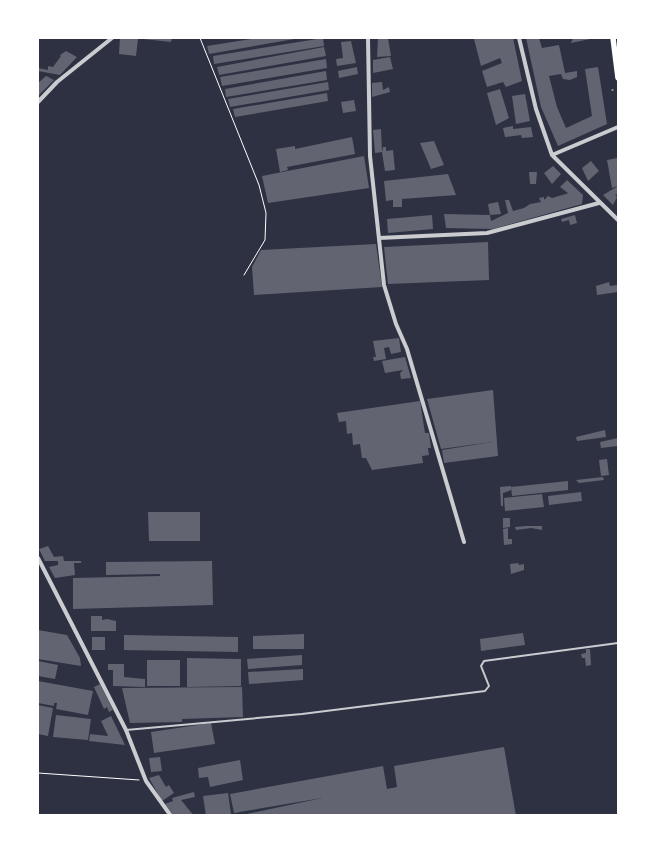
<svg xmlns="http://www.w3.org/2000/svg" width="656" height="853" font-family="Quicksand,sans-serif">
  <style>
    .building { fill: #626471 }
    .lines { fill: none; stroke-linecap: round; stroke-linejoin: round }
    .path { stroke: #fff; stroke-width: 1 }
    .service { stroke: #caccd0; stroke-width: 2 }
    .minor { stroke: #caccd0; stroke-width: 4 }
    .secondary { stroke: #fff; stroke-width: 5.5 }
  </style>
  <rect width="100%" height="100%" fill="#2d3142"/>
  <!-- building -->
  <path class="building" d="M120,38L138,39L136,56L119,54Z
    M144,38H172L171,42L143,39Z
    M258,38H300L209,54L207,46Z
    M323,38L324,46L214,64L213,56Z
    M378,38H388L391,56L377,57Z
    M476,38H513L522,81L506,87L503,82L487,87L482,71L502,63L500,58L481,66L474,39Z
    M526,38H539L542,48L559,45L565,73L577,71V77L570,80L563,79L561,74L549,76L557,107L566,128L592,116L585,69L598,67L607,124L558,146L541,107Z
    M573,38H595L571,43Z
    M351,41L356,63L337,66L336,59L343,58L341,42Z
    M324,47L326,56L219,75L217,67Z
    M66,51L77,57L60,75L38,71V68L48,70V66L53,67L61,56L60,55Z
    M390,57L393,69L373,73V60Z
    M326,59L327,68L222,86L220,77Z
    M357,67L358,74L339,78L338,71Z
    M326,71L327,80L226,97L225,89Z
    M46,76L54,80L38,96V83Z
    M328,82L329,90L230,107L228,99Z
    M382,82L383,90L389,87L390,92L372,97V83Z
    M500,89L509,118L496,125L487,93Z
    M327,93L328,101L235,117L233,109Z
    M525,94L530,121L516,124L512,96Z
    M354,100L356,111L343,113L341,102Z
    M513,126V129L531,127L533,137L522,138L521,135L505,137L503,128Z
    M381,129L382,152L383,147H386V151L393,150L395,170L385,171L382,152L375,153L373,130Z
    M352,137L355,154L287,167L288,170L280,172L276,149L295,146V149Z
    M434,141L444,165L431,169L420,143Z
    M364,156L369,188L268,203L262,176Z
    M617,158L618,186L612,188L607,160Z
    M591,161L599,171L588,181L582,168Z
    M553,166L561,174L552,184L544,173Z
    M529,172H537L536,184H530Z
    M448,174L456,195L402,199V207H393V200L386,201L384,181Z
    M567,180L583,195L582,204L493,229L446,228L444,214L490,215L488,204L498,202L501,214L490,215L491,221L508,213L505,200H509L513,211L524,208L530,204L541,202L539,198L544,197V200L548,196L552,198L566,194L568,193L560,187Z
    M618,186V194L615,195L617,197L613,205L603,195Z
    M432,215L433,229L388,233L387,219Z
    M575,215L577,223L570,225L569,220L562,222L561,219Z
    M488,242L489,280L388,284L384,247Z
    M376,244L382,287L254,295L252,267L261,250Z
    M609,282L610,286L617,285L618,292L597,295L596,286Z
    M399,338L401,352L391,354L389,347L384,348L386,359L374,361L373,357H376L373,341Z
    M405,357L411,378L401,379L400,373L403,370L385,373L382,361Z
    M493,390L498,456L444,463L442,450L492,442L441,449L427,399Z
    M420,401L425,433H429L431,448H428L429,455L422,456L423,463L372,470L366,458H362L360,444L353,445L352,433L347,434L346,421L339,422L337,413Z
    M605,430L606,437L577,441L576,437Z
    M618,438V446L601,448L600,442Z
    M607,459L609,475L601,476L599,460Z
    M603,477L604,480L579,483L576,480Z
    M568,481V490L512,496L511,487Z
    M511,486V490L503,493V506H501L500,487Z
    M581,492L582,501L549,505L548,496Z
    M542,494L544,507L505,511L504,498Z
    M148,512H200V541H149Z
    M503,518H510V527L503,528Z
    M526,526H542V530L531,528L516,530L515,527Z
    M508,528V539H512V544L504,545L503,529Z
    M48,546L54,557L63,556L64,561H81V563H74L75,575L55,578L49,567L58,565V561H45L39,549Z
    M212,561L213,605L73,609V578L160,576V574L106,575V562Z
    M518,563L519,565L524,564V570L511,574L510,564Z
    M91,616H102V620L107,619L116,621V631H91Z
    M38,630L67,635L80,658L81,666L38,659Z
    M523,633L525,645L481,651L480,639Z
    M304,634V649H253V636Z
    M124,635L238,637V652L124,650Z
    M92,637H105V650H92Z
    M586,649H590L591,665L586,666L585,658H582L581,654L586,653Z
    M302,655V665L248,669L247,659Z
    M187,658L241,659V686L187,687Z
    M147,660H180V686H147Z
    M38,661L58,665L55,679L38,676Z
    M108,664H124V677L145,679V687L113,686V670H108Z
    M303,669V680L249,684L248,672Z
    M38,681L93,691L88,715L56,709L57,703H54V706L38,703Z
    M100,684L113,710L109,712L107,707L104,709L94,687Z
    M242,687L243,717L182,719V722L130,723L122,688Z
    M38,705L53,708L48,736L38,734Z
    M56,715L91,719L88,740L53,737Z
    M111,716L125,745L89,741L90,734L108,736L101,721Z
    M211,723L215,744L154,753L151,732Z
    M504,747L516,816H237L322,798L234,813L230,794L383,766L387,789L397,787L394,766Z
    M160,757L162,771L151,772L149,758Z
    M240,760L243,780L210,787L208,777L199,778L198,768Z
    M159,775L166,787L169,785L174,793L162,801L149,778Z
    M194,792L195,797L181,800L194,816H174L165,804L173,801L172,798Z
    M228,793L231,814L206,816L203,796Z"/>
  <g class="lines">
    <!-- path -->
    <path class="path" d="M200,38L259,185L266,213L265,240L244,275
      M612,90H613
      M38,773L139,780"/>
    <!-- service -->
    <path class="service" d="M126,730L302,714L485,691L489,686L481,666L484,661L618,643"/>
    <!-- minor -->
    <path class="minor" d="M368,38L370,156L384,285L396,324L407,349L464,542
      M519,38L536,109L552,155L618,220
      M38,102L57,82L112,38
      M552,155L618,127
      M379,238L487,233L599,203
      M38,558L126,730L146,781L171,816"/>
    <!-- secondary -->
    <path class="secondary" d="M613,38L618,78"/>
  </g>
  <!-- border -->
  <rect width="656" height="853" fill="none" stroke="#ffffff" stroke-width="78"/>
</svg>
